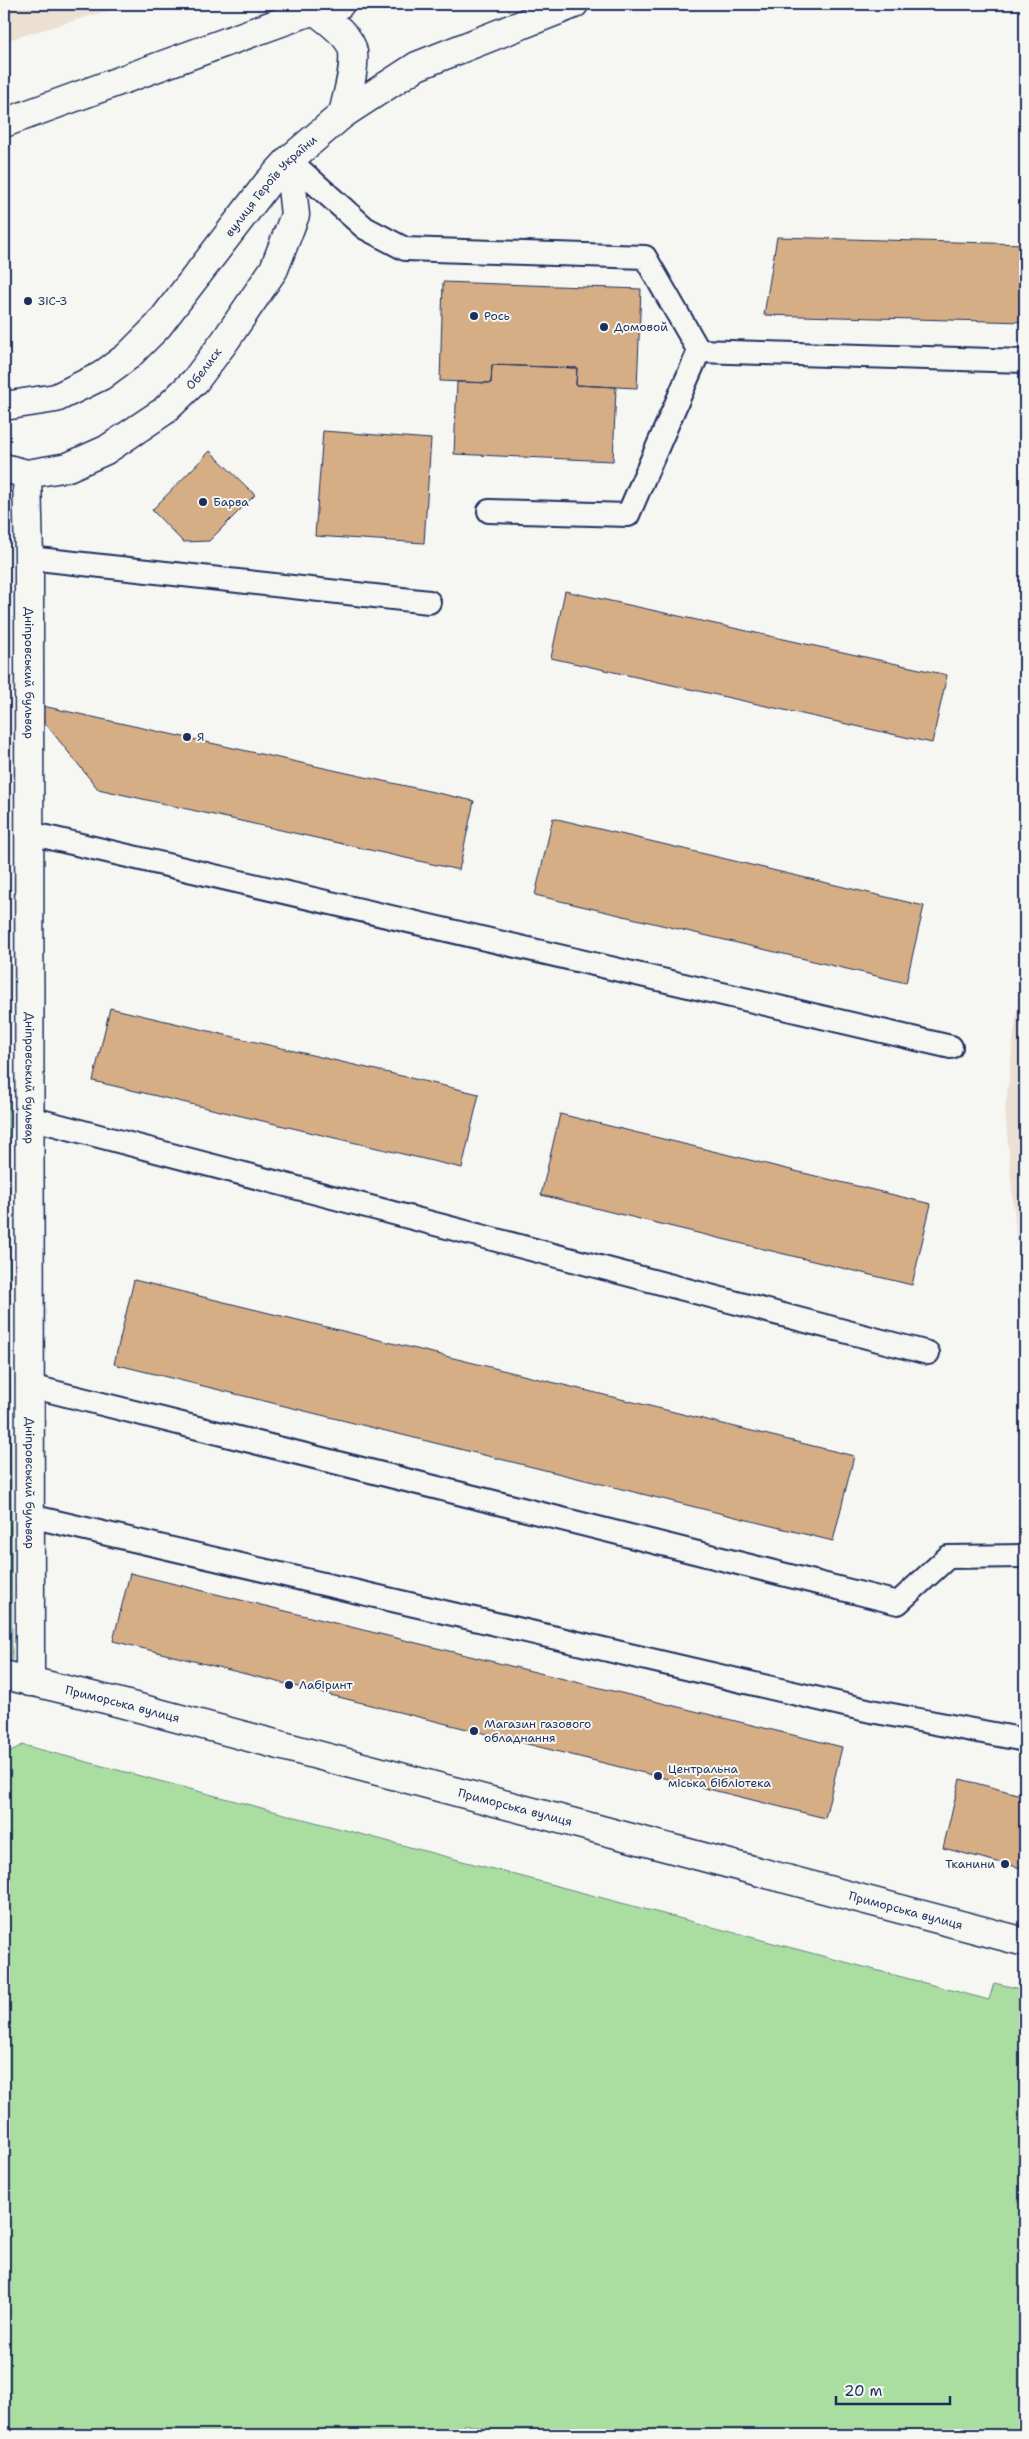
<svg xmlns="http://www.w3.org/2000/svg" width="1029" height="2439" font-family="'Shantell Sans',sans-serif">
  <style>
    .built { fill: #ece0d2 }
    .green { fill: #aadea1; stroke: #628680 }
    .building { fill: #d5ae86; stroke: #1b2f5e }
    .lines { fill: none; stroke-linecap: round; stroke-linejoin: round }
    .lane-casing { stroke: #1b2f5e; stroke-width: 26 }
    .secondary-casing { stroke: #1b2f5e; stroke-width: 31 }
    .lane { stroke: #f6f6f2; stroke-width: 22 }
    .secondary { stroke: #f6f6f2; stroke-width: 28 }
    .poi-dot { fill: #1b2f5e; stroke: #f6f6f2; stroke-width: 2 }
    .labels { text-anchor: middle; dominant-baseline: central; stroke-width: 4; stroke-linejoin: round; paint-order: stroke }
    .street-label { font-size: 12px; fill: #1b2f5e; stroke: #f6f6f2 }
    .poi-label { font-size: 12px; fill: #1b2f5e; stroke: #f6f6f2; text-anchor: start }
  </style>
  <rect width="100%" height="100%" fill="#f6f6f2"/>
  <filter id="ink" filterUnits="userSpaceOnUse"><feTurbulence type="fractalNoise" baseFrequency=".02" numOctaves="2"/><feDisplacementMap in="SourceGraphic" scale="10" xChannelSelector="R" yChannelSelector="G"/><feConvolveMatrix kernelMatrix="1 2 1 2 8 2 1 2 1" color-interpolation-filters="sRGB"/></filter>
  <g filter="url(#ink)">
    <!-- built -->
    <path class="built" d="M4,4H131L4,41Z
      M1025,943V1332L1005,1111Z"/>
    <!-- green -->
    <path class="green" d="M4,538L5,542L12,1662L4,1660Z
      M23,1745L989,2000L994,1983L1025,1990V2435H511L464,2424L460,2435H4V1754Z"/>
    <!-- building -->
    <path class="building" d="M777,237L1025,244V322L764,315Z
      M443,282L641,289L637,388L576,385L577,368L492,365L491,383L440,381Z
      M492,365L577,368L576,385L616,387L613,461L454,454L457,382L491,383Z
      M323,431L431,439L424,543L315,536Z
      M210,451L255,495L209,541L183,542L152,510Z
      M565,591L947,675L932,743L551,658Z
      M29,703L474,801L459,870L98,789Z
      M553,818L924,906L906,983L535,895Z
      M110,1008L479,1094L462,1168L93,1081Z
      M560,1114L931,1204L912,1285L541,1195Z
      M134,1280L854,1456L833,1541L114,1364Z
      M130,1573L842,1747L825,1818L113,1641Z
      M960,1779L1025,1796V1869L943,1848Z"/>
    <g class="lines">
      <defs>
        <path id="lane" d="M289,160L365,228L405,249L645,257L699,351L628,515L489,511
          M699,351L1025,361
          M29,558L429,602
          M29,833L951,1047
          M30,1118L928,1353
          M30,1386L898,1603L948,1557L1025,1556
          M30,1516L871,1711L1025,1740"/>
        <g id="secondary">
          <path d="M314,10C326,19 351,36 353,52C355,72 347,95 343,114"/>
          <path d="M4,123L314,10L340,4"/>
          <path id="s1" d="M4,406L56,398L101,376L128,356L158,326L267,184L289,160L343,114L417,66L574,4"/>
          <path id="s2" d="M4,468L27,474L68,467L106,450L164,411L195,381L225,341L274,269L295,215L289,160"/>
          <path id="s3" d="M27,474L29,558L30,1682"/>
          <path id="s4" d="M4,1675L109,1700L1025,1942"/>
        </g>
      </defs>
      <!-- lane casing -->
      <use href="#lane" class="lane-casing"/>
      <!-- secondary casing -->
      <use href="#secondary" class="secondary-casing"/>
      <!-- lane -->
      <use href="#lane" class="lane"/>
      <!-- secondary -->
      <use href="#secondary" class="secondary"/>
    </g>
  </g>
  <!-- markers -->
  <g class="poi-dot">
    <circle cx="28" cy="301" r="5"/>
    <circle cx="474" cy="316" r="5"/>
    <circle cx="604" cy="327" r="5"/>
    <circle cx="203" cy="502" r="5"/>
    <circle cx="187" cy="737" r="5"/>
    <circle cx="289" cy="1685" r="5"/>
    <circle cx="474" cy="1731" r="5"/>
    <circle cx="658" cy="1776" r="5"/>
    <circle cx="1005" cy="1864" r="5"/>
  </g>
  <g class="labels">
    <!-- street labels -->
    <g class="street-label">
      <text stroke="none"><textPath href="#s1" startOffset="359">вулиця Героїв України</textPath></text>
      <text stroke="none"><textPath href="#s2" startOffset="235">Обелиск</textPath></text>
      <text stroke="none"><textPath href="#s3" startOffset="199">Дніпровський бульвар</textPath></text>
      <text stroke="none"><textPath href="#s3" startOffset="604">Дніпровський бульвар</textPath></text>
      <text stroke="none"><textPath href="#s3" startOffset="1009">Дніпровський бульвар</textPath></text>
      <text stroke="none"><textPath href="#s4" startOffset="122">Приморська вулиця</textPath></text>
      <text stroke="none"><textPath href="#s4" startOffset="528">Приморська вулиця</textPath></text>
      <text stroke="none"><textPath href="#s4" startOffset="932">Приморська вулиця</textPath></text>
    </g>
    <!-- poi labels -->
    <g class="poi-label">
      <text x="38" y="301">ЗіС-3</text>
      <text x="484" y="316">Рось</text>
      <text x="614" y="327">Домовой</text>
      <text x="213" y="502">Барва</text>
      <text x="197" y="737">Я</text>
      <text x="299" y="1685">Лабіринт</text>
      <text x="484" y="1724">Магазин газового<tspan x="484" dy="14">обладнання</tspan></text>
      <text x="668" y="1769">Центральна<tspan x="668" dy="14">міська бібліотека</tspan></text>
      <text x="995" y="1864" text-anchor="end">Тканини</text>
    </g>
  </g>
  <!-- margin -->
  <rect width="1029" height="2439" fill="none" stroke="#f6f6f2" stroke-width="20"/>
  <rect x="10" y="10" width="1009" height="2419" fill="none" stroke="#1b2f5e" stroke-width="2" filter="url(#ink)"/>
  <!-- scale -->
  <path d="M836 2396v8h114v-8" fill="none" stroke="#1b2f5e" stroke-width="2.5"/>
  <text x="844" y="2396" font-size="15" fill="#1b2f5e" stroke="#f6f6f2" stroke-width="4" paint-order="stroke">20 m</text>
</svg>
